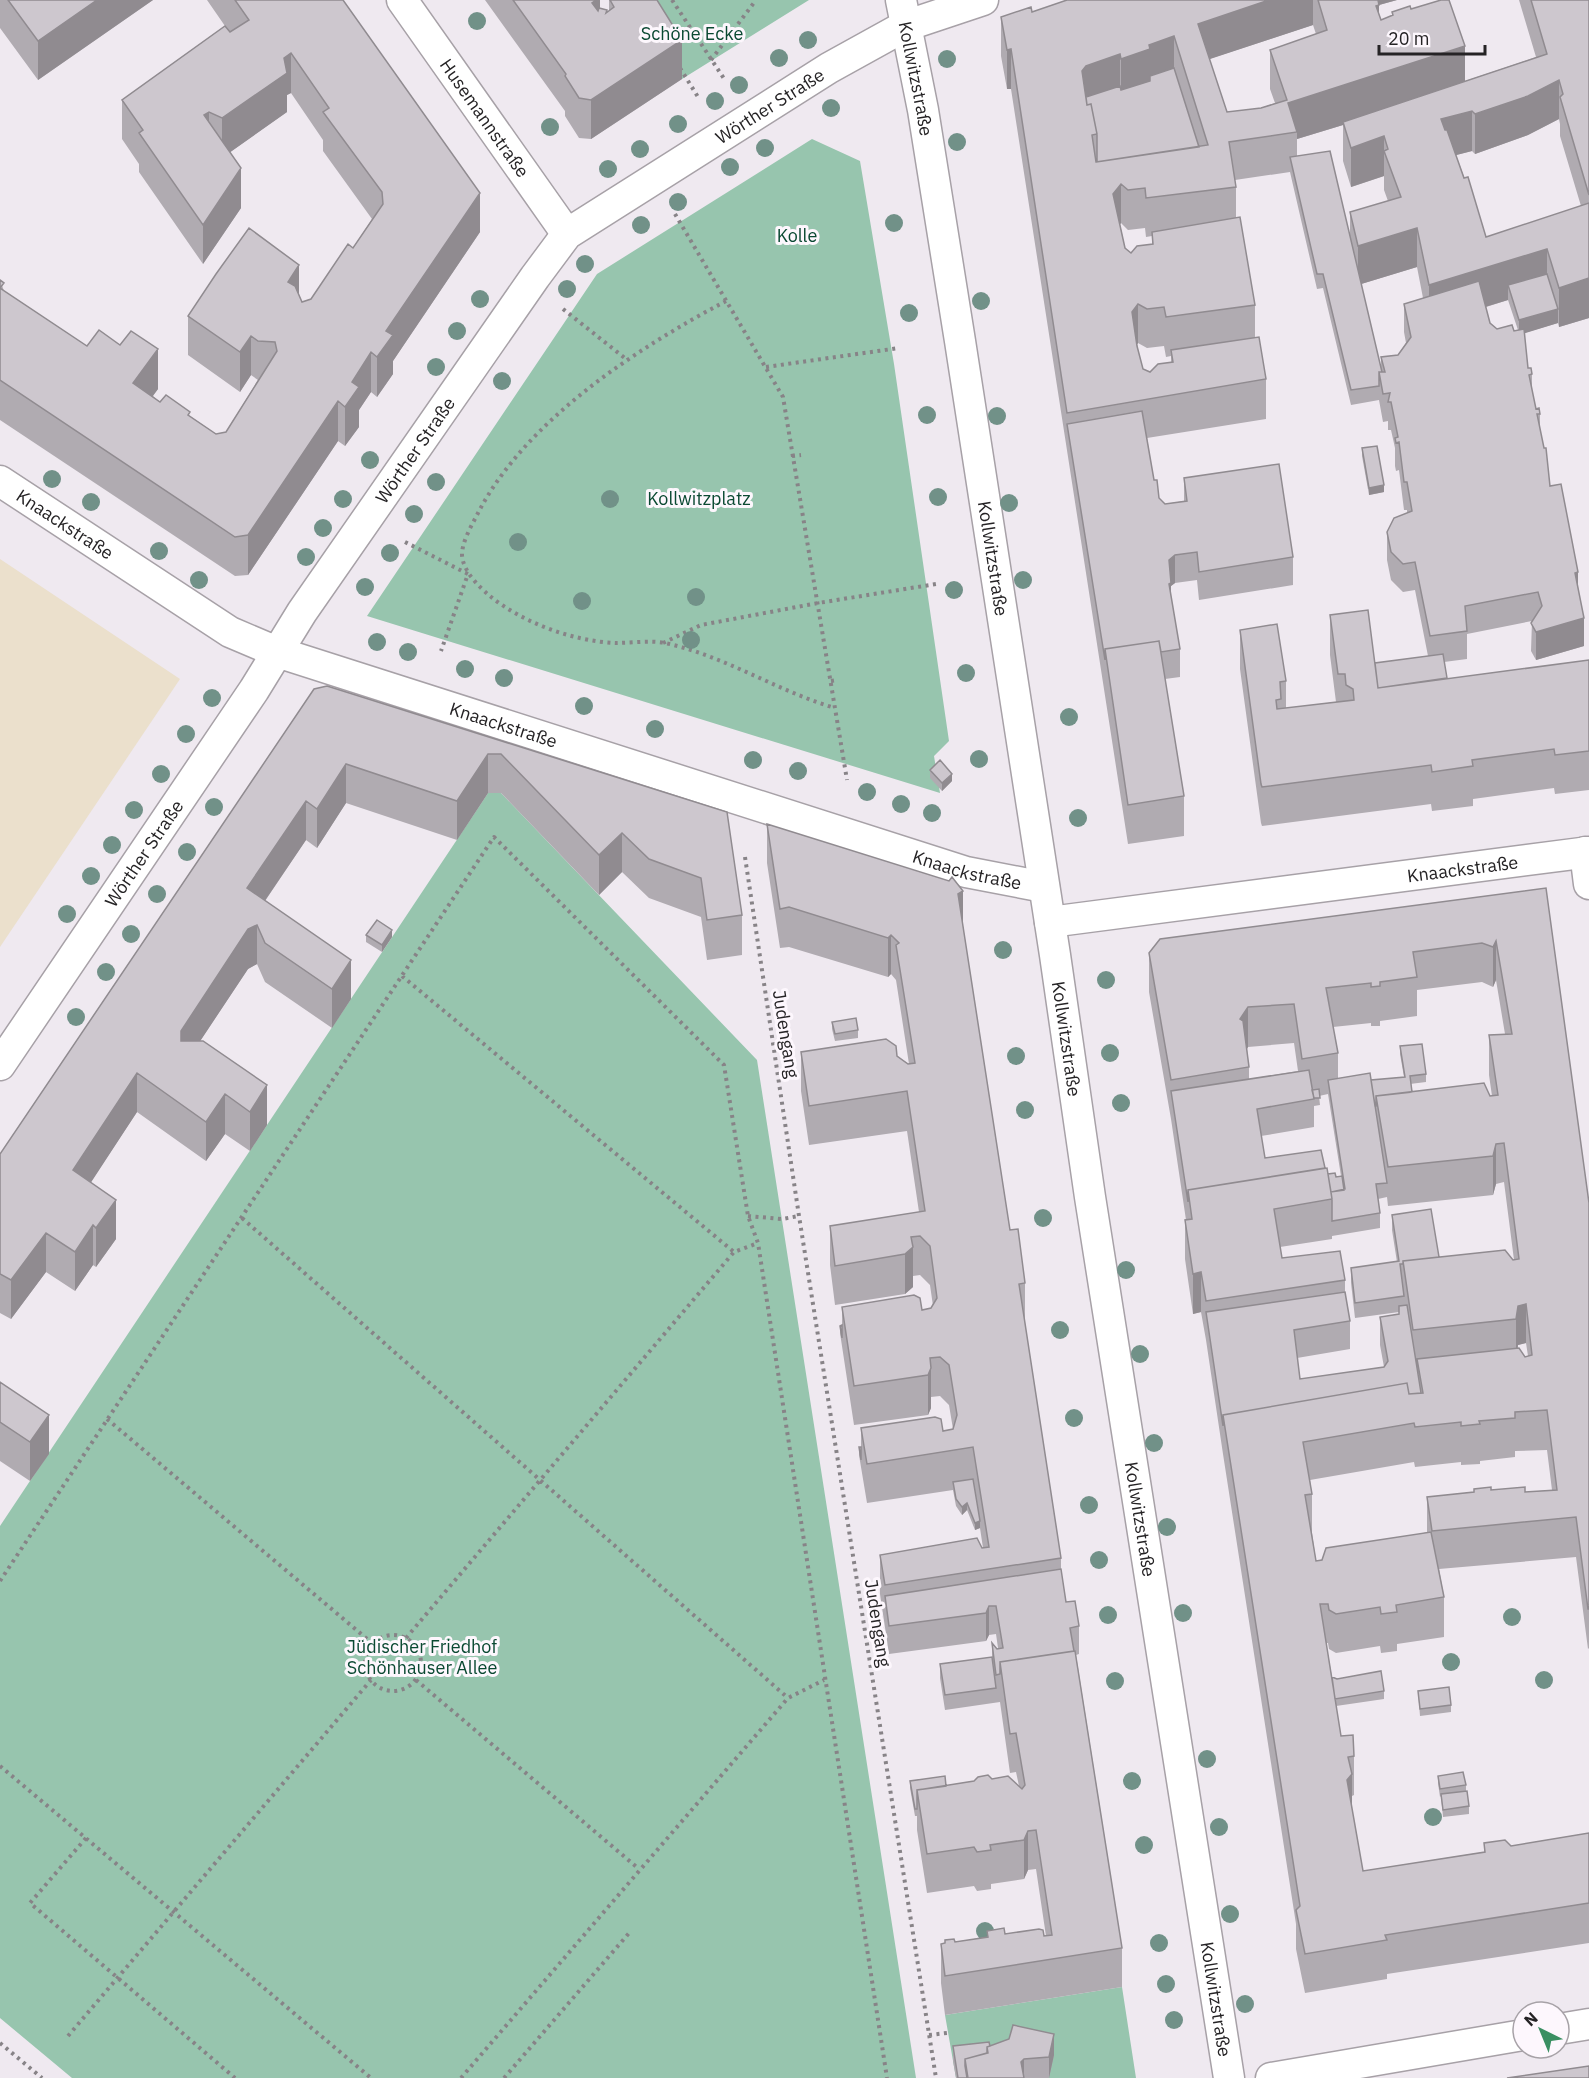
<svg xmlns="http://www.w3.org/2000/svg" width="1589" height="2078" font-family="'IBM Plex Sans',sans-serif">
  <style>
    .education { fill: #ebe0cc }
    .green { fill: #97c5ae }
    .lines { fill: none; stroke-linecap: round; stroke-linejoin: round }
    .minor-casing { stroke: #a7a1a7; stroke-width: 33 }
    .path { stroke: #878387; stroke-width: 4; stroke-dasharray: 3 4.5; stroke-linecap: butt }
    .minor { stroke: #fff; stroke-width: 30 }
    .tree { fill: #719188 }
    .wall { fill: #b0abb1; fill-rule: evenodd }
    .shaded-wall { fill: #908b90 }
    .building { fill: #cdc7ce; stroke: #908b90; stroke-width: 1.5; fill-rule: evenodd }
    .labels { text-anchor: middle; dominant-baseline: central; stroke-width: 6; stroke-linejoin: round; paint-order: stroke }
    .park-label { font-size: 18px; fill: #0a4932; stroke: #fdf7fd }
    .street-label { font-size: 18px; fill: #252325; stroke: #fdf7fd }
  </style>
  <rect width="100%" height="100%" fill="#efe9f0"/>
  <!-- education -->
  <path class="education" d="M0,559L180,679L0,947Z"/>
  <!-- green -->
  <path class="green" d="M632,0H809L682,79Z
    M812,139L860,161L894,364L949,741L934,756L940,793L367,616L597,274Z
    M488,793H501L757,1060L916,2078H72L0,2018V1526Z
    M1122,1987L1136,2078H956L945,2015Z"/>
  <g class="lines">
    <defs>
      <g id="minor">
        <path id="s1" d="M402,0L567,234"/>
        <path id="s2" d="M901,0L923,110L960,341L1055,955L1090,1197L1229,2078"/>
        <path id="s3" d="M0,481L230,632L277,652L966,872L1044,887"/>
        <path d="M1585,852L1589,884"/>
        <path id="s4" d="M1050,922L1589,852"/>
        <path id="s5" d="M0,1065L254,690L302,612L535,277L567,234L829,68L905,26L983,0"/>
        <path d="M1559,2029L1589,2024"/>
        <path d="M1271,2078L1523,2035"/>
      </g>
    </defs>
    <!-- minor casing -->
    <use href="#minor" class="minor-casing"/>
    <!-- path -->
    <path class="path" d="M672,0L725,80
      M711,60L756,0
      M680,68L698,97
      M675,214L783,397L847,780
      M726,301C636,349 526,420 478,513C472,525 462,541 462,555C463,571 478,586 490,596C523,623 573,641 615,643C631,643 650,640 665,643C725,656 777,691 835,708
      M563,309L626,359
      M766,367L899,348
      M792,456L801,455
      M405,542L468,574L441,651
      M663,643L701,625L818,603L936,584
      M831,681L838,680
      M745,857L799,1216L936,2078
      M402,976L734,1252
      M748,1216L782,1219L799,1216
      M242,1218L788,1698
      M107,1419L373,1644
      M0,1581L494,837L724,1065L748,1216L758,1243L887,2078
      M365 1663a28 28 0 1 1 56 0a28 28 0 1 1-56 0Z
      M406,1638L734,1252L758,1243
      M416,1680L639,1869
      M0,1766L371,2078
      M86,1838L30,1903L235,2078
      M929,2035L947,2033
      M68,2036L371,1680
      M0,2043L42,2078
      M461,2078L788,1698L824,1680
      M504,2078L630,1932"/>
    <!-- minor -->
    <use href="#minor" class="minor"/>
  </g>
  <!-- trees -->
  <g class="tree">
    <circle cx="477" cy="21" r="9"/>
    <circle cx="808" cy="40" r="9"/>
    <circle cx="779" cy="58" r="9"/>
    <circle cx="947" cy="59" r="9"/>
    <circle cx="739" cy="85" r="9"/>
    <circle cx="715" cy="101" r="9"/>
    <circle cx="831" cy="108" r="9"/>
    <circle cx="678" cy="124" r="9"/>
    <circle cx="550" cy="127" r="9"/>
    <circle cx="957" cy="142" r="9"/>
    <circle cx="765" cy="148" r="9"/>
    <circle cx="640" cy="149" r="9"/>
    <circle cx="730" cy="167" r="9"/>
    <circle cx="608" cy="169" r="9"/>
    <circle cx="678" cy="202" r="9"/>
    <circle cx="894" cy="223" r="9"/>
    <circle cx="641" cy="225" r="9"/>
    <circle cx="585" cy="264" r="9"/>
    <circle cx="567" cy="289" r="9"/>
    <circle cx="480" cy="299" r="9"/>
    <circle cx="981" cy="301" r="9"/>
    <circle cx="909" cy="313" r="9"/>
    <circle cx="457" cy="331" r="9"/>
    <circle cx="436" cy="367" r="9"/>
    <circle cx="502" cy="381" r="9"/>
    <circle cx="927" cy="415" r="9"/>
    <circle cx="997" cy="416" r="9"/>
    <circle cx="370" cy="460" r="9"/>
    <circle cx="52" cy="479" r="9"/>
    <circle cx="436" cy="482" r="9"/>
    <circle cx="938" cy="497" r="9"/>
    <circle cx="343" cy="499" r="9"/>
    <circle cx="610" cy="499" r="9"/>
    <circle cx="91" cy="502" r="9"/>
    <circle cx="1009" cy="503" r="9"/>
    <circle cx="414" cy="514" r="9"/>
    <circle cx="323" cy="528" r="9"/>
    <circle cx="518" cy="542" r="9"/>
    <circle cx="159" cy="551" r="9"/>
    <circle cx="390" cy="553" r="9"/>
    <circle cx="306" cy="557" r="9"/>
    <circle cx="199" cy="580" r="9"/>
    <circle cx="1023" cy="580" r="9"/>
    <circle cx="365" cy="587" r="9"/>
    <circle cx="954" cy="590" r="9"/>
    <circle cx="696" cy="597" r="9"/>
    <circle cx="582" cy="601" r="9"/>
    <circle cx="691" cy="640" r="9"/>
    <circle cx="377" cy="642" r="9"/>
    <circle cx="408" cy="652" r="9"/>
    <circle cx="465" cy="669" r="9"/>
    <circle cx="966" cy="673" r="9"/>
    <circle cx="504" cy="678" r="9"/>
    <circle cx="212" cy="698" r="9"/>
    <circle cx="584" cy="706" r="9"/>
    <circle cx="1069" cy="717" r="9"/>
    <circle cx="655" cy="729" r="9"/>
    <circle cx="186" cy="734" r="9"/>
    <circle cx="979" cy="759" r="9"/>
    <circle cx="753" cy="760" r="9"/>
    <circle cx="798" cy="771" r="9"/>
    <circle cx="161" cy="774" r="9"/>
    <circle cx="867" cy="792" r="9"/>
    <circle cx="901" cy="804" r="9"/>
    <circle cx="214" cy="807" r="9"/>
    <circle cx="134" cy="810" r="9"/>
    <circle cx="932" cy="813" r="9"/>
    <circle cx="1078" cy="818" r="9"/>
    <circle cx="112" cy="845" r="9"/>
    <circle cx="187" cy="852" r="9"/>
    <circle cx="91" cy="876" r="9"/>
    <circle cx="157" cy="894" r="9"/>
    <circle cx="67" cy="914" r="9"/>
    <circle cx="131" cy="934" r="9"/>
    <circle cx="1003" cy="950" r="9"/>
    <circle cx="106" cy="972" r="9"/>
    <circle cx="1106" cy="980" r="9"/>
    <circle cx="76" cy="1017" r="9"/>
    <circle cx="1110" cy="1053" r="9"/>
    <circle cx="1016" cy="1056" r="9"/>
    <circle cx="1121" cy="1103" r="9"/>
    <circle cx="1025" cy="1110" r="9"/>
    <circle cx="1043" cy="1218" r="9"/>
    <circle cx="1126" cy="1270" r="9"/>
    <circle cx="1060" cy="1330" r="9"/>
    <circle cx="1140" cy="1354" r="9"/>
    <circle cx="1074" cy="1418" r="9"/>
    <circle cx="1154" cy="1443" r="9"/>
    <circle cx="1089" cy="1505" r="9"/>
    <circle cx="1167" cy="1527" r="9"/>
    <circle cx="1099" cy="1560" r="9"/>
    <circle cx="1183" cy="1613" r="9"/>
    <circle cx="1108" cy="1615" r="9"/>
    <circle cx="1512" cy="1617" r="9"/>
    <circle cx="1451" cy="1662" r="9"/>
    <circle cx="1544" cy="1680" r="9"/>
    <circle cx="1115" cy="1681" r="9"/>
    <circle cx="1207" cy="1759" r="9"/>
    <circle cx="1132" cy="1781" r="9"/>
    <circle cx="1433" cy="1817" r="9"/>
    <circle cx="1219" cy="1827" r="9"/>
    <circle cx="1144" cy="1845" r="9"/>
    <circle cx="1230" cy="1914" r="9"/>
    <circle cx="985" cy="1931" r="9"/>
    <circle cx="1159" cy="1943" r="9"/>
    <circle cx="1166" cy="1984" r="9"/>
    <circle cx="1245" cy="2004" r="9"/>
    <circle cx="1174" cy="2020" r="9"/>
  </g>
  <!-- wall -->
  <path class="wall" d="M0,0H153L38,80L0,28Z
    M207,0H343L480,232L393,361V374L377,397L371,392L359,410V427L345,446L338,441L248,575L235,576L0,420V280L4,291L87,346L158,389L153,396L160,402L190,416L216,434L226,432L258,380L251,375L240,392L188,355V316L299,295L302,302L311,299L353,248L372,219L323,151V140L291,93L287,95V112L230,152L241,208L203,264L139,172V164L122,139V100L225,26Z
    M485,0H600V8L607,12L609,11V0H657L682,79L591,139L579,138L565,116V111Z
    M1067,0H1397L1379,5V16L1381,20L1392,16V12L1411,9L1465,81L1536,57L1519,0H1589V318L1559,327L1558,323L1524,333L1528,368L1532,374V391L1536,409L1540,414V429L1550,486L1578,587L1584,646L1536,660L1531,651L1532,621L1467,634V659L1444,662L1447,679L1589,660V790L1555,794L1554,788L1473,799V806L1432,811L1431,804L1262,826L1261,823L1240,669V630L1286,681V708L1336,702L1330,655V615L1375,663L1428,656L1415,590L1403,592L1391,580L1387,560V532L1407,513V510H1404L1399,470L1396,471L1395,466V448L1391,430H1388V421L1383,422L1379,400L1351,405L1323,288L1317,289L1290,172L1235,180L1236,187V218L1255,305V337L1266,379V419L1147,438L1154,480L1159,498L1165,504L1184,501V478L1293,557V585L1199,600L1197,580L1175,583L1171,586V598L1180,649V677L1165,679L1184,796V836L1128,844L1011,89H1007L1001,56V17L1032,12ZM1313,25L1316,34L1270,50V89L1275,103L1261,108L1227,112L1209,59ZM1559,119L1560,124V136L1581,206L1486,237L1456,155L1472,151L1475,154L1528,135ZM1343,125V161L1351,187L1384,176V190L1388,201L1350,212V237L1297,156V139ZM1121,223L1128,230L1145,228L1146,237L1152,236V244L1131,253L1125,248L1120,224ZM1417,267L1423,298L1404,304V332L1406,343L1398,355L1381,357V371L1361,284ZM1508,300L1518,330L1514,331L1497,329L1490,323L1486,307ZM1138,343L1147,348L1164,346L1166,357L1171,356V362L1150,372L1143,369L1137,345Z
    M1362,448L1384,492L1369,495L1362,456Z
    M314,689L727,812L742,915V955L707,960L701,917L649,898L622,872L599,895L501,793H488L457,840L346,803L317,848L306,840L265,901L351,999L332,1028L265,982L257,964L248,969L200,1041L267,1125L250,1151L225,1134L206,1161L137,1112L90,1183L116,1239L96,1267L93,1265L75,1291L46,1272L11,1319L0,1313V1154Z
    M930,770L952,781L942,791L930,778Z
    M767,824L963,926L1010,1230L1025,1283V1323L1061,1558V1569L1066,1602L1079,1626V1654L1076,1655L1122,1948V1987L945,2015L941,1983V1944L987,1937V1931L1005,1934L1046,1936L1036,1869L1028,1870L1024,1879L991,1884V1889L977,1891L974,1886L927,1893L917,1830V1816H915L910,1788V1781L946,1786L992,1779L1019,1786L1016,1772L1010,1773L1000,1702L945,1710L940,1678V1664L992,1657V1643L997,1649L998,1648L996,1634L989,1635L986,1641L889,1654L880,1594V1555L983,1548L980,1528L975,1530L967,1510L962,1515L956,1506L953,1490L867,1503L859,1455V1447H861V1428L943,1431L953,1429L949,1405L940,1396L931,1397V1408L928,1415L854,1425L840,1333V1326L842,1325V1307L922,1310L931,1308L933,1306L930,1285L920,1275L913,1276V1287L905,1294L835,1305L830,1265V1226L919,1212L907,1131L809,1145L801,1091V1052L897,1056L909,1064L896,980L891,974L888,977L789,947L780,948L767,863Z
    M1546,888L1589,1203V1648L1588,1649L1576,1557L1439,1569L1444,1597V1637L1397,1644V1651L1381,1653L1380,1646L1336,1653L1329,1649L1328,1643H1326L1332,1677L1384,1691V1699L1336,1706L1341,1736L1354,1756V1795L1352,1796V1809L1363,1871L1484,1852V1843L1511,1846L1589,1833V1943L1387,1974V1979L1305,1993L1296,1949V1924L1223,1454L1206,1340L1201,1312L1193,1314L1185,1259V1220H1186L1171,1119L1149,992V953ZM1496,980L1505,1034L1489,1035V1075L1492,1096L1412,1092L1410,1084L1426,1082V1074L1400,1046V1054L1404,1077L1371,1080L1338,1078V1053L1333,1027L1371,1023V1026H1380V1021L1417,1016V990L1482,982L1493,987ZM1294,1043L1298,1071L1249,1079V1067L1247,1049L1248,1047ZM1328,1094L1341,1176L1336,1177L1328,1174L1325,1168L1265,1158L1261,1136L1314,1127V1106L1320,1105L1319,1096ZM1504,1182L1514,1260L1439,1257L1392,1215V1230L1397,1262L1351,1268V1283L1355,1318L1399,1312V1314L1380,1317V1345L1384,1367L1300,1379L1297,1358L1350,1349V1321L1345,1292V1280L1282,1258L1280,1247L1332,1239V1236L1380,1228V1213L1378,1199L1387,1197L1388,1206L1493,1195L1496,1184ZM1526,1343L1528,1356L1525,1357L1518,1348V1345ZM1547,1450L1552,1490L1525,1492L1474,1489V1492L1427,1497V1532L1316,1561L1312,1533V1494L1310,1480L1414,1462L1415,1467L1461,1462V1465L1480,1464V1461L1515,1457V1451Z
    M366,935L392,937L382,952L366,942Z
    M832,1022L858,1030V1038L835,1041L832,1029Z
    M0,1382L49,1454L30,1481L0,1461Z
    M1418,1691L1451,1705V1712L1420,1716Z
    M1438,1776L1466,1785V1791L1469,1806V1814L1443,1817L1441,1796L1440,1797L1438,1783Z
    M953,2046H990L1054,2055L1049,2078H956L953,2061Z"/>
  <!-- shaded-wall -->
  <path class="shaded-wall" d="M97,0H153L38,80V41Z
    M596,0H600V35L592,3Z
    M1269,0H1313V25L1198,63V24Z
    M1364,0H1397L1379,5V44Z
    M1174,36V75L1121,98V59L1149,45Z
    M682,40V79L591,139V100Z
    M1465,46V85L1343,122V125L1297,139V132L1288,103Z
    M1011,49V89H1007V50Z
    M291,53V93L287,95V112L222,158V118L284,58Z
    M1120,54V94L1082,103V71L1086,66Z
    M1559,80V119L1528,135L1475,154V114Z
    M1472,111V151L1441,159V119Z
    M209,112V151L204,115Z
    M1384,136V176L1351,187V148Z
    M241,168V208L203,264V225Z
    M1121,184V223L1113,233V194Z
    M480,193V232L393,361V374L377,397V357L386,331Z
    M1417,228V267L1358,285V246Z
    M1547,249V289L1508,285V300L1429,324V285Z
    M299,265V304L288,282Z
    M1589,278V318L1559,327V288Z
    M1138,304V343L1132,351V312Z
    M1558,309V323L1519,335V320Z
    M251,336V375L240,392V352Z
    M158,349V389L133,422V383Z
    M371,352V392L359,410V427L345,446V407L352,382Z
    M338,401V441L248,575V535Z
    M1384,485V492L1369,495V488Z
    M1175,555V583L1171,586V611L1169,612V560Z
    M1578,572V600L1575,573Z
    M1584,618V646L1536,660V632Z
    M488,754V793L457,840V801Z
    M346,764V803L317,848V809Z
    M952,774V781L942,791V783Z
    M306,801V840L247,927V888Z
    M622,833V872L599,895V855Z
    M963,891V930L958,894Z
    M257,925V964L248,969L181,1070V1031L248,929Z
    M392,930V937L382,952V945Z
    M891,935V974L888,977V938Z
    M1496,941V980L1493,987V947Z
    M351,960V999L332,1028V989Z
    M1248,1007V1047L1240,1059V1019Z
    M137,1073V1112L73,1210V1170Z
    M267,1085V1125L250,1151V1112Z
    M225,1094V1134L206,1161V1122Z
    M1496,1144V1184L1493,1195V1156Z
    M116,1200V1239L96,1267V1228Z
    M93,1225V1265L75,1291V1252Z
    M46,1233V1272L11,1319V1280Z
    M913,1247V1287L905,1294V1254Z
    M1201,1272V1312L1193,1314V1274Z
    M1526,1304V1343L1518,1345L1516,1359V1319L1518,1306Z
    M931,1368V1408L928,1415V1375Z
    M49,1415V1454L30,1481V1442Z
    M967,1503V1510L962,1515V1507Z
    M980,1521V1528L975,1530V1523Z
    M989,1606V1635L986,1641V1613Z
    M1352,1774V1813L1347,1780Z
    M1028,1831V1870L1024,1879V1840Z
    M1054,2034V2055L1049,2078V2057Z
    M1024,2059V2078L1021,2062Z"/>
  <!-- building -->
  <path class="building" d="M8,0H97L38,41Z
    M235,0H343L480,193L386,331L393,335L377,357L371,352L352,382L359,387L345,407L338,401L248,535L235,537L0,380V280L4,283L0,288L87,346L99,330L120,345L131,331L158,349L133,383L160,402L166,395L190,412L188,415L216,434L226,432L277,351L275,342L258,341L251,336L240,352L188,316L216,274L249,228L299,265L288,282L295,286L302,302L311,299L348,244L353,248L383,204L382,192L323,112L329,108L291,53L284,58L287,73L222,118L209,112L204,115L241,168L203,225L139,133L143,130L122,100L225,26L230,32L249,20Z
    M513,0H596L592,3L598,11L599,8L607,10L606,13L614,7L610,0H657L682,40L591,100L579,98L565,76L566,74Z
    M1067,0H1269L1198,24L1227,112L1261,108L1287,100L1270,50L1327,30L1318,0H1378L1379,5L1376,6L1381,20L1393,15L1392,12L1410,6L1411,9L1441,0H1449L1465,46L1288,103L1297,132L1229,142L1236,187L1146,198L1145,188L1128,190L1121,184L1113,194L1125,248L1131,253L1137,246L1153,244L1152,232L1240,217L1255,305L1166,317L1164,307L1147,309L1138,304L1132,312L1137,346L1143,369L1150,372L1158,364L1173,362L1171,350L1259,337L1266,379L1067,413L1011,49L1007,50L1001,17L1031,7L1032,12ZM1174,36L1208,145L1096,162L1092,135L1097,134L1091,104L1087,105L1082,71L1086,66L1120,54L1121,59L1150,49L1149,45Z
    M1531,0H1589V195L1560,97L1563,94L1559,80L1528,96L1475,114L1472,111L1441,119L1445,130H1447L1464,178L1468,177L1486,237L1589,203V278L1559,288L1547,249L1429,285L1417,228L1358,246L1350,212L1401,197L1384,151L1388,149L1384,136L1351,148L1343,122L1547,54Z
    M1174,68L1199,147L1097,162V134L1091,104L1087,105L1086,97L1120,86L1121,90L1150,81V76Z
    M1330,151L1382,372H1379V386L1351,390L1323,274H1317L1290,157Z
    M1547,274L1558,309L1519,320L1508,285Z
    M1479,281L1490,323L1497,329L1512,325L1514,331L1524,329L1528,368H1531L1532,374L1529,375L1536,409L1539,408L1540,414H1537L1544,448H1546L1550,486L1561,484L1578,572L1575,573L1584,618L1536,632L1531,623L1542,606L1538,592L1465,606L1467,631L1430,636L1415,562L1403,564L1391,552L1387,532L1394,518L1412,511L1407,482H1404L1399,442L1396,443L1395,438L1398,437L1391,402H1388L1390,393L1383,394L1379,372H1385L1381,357L1398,355L1411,337L1404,304Z
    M1142,411L1154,480H1157L1159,498L1165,504L1187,501L1184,478L1279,464L1293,557L1199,572L1197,552L1175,555L1169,560L1171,583L1169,584L1180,649L1161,652L1159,641L1105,649V660L1067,424Z
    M1377,446L1384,485L1369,488L1362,448Z
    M1368,610L1378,688L1589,660V751L1555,755L1554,749L1472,760L1473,766L1432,772L1431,765L1262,787L1261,784L1240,630L1277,624L1286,681L1280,682L1281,699L1276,700L1277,709L1354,700L1353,689L1346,685L1345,674H1338L1330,615Z
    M1159,641L1184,796L1128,805L1105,649Z
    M1443,654L1447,678L1378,688L1375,663Z
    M327,686L727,812L742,915L707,920L701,878L649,859L622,833L599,855L501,754H488L457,801L346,764L317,809L306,801L247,888L351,960L332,989L265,943L257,925L248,929L181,1031V1041H203L267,1085L250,1112L225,1094L206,1122L137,1073L73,1170L116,1200L96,1228L93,1225L75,1252L46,1233L11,1280L0,1274V1154L314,689Z
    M940,760L952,774L942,783L930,770Z
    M767,824L949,881L952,877L963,891L958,894L1010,1230L1018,1229L1025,1283L1019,1284L1061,1558L885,1585L880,1555L977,1538L982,1548L989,1547L973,1447L867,1464L861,1428L935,1417L941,1419L943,1431L953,1429L957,1415L949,1365L940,1357L930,1358L931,1368L928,1375L854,1386L842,1307L914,1295L920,1298L922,1310L931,1308L937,1298L930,1246L920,1236L911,1237L913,1247L905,1254L835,1266L830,1226L925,1211L907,1091L809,1106L801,1052L886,1039L896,1046L897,1056L908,1064L915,1063L896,945L899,943L891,935L888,938L789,907L780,909Z
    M1546,888L1589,1203V1609H1588L1576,1517L1432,1531L1427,1497L1474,1492V1489L1491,1487V1490L1525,1487V1492L1557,1490L1547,1410L1515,1412V1418L1479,1421L1480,1424L1461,1426V1422L1415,1427L1414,1423L1303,1442L1312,1494L1305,1495L1316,1561L1322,1560L1326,1548L1431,1532L1444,1597L1396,1605L1397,1612L1381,1614L1380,1607L1336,1614L1329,1610L1328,1604H1320L1341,1736L1353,1735L1354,1756L1348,1757L1352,1774L1347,1780L1363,1871L1485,1852L1484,1843L1505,1840L1511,1846L1589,1833V1903L1385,1935L1387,1940L1305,1954L1296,1910L1300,1906L1223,1415L1407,1383L1409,1394L1423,1393L1417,1359L1519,1348L1525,1357L1532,1355L1526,1304L1518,1306L1516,1319L1413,1330L1403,1261L1505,1250L1513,1260L1519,1259L1504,1143L1496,1144L1493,1156L1388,1167L1376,1096L1484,1083L1490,1096L1498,1095L1489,1035L1512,1034L1496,941L1493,947L1482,943L1413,952L1417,977L1380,982V986L1371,987V983L1326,988L1338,1053L1302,1059L1294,1004L1248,1007L1240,1019L1243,1021L1249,1067L1171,1080L1149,953L1160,939Z
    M377,920L392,930L382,945L366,935Z
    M856,1018L858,1030L835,1034L832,1022Z
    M1422,1044L1426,1074L1410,1076L1412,1092L1376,1096V1106H1375L1371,1080L1405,1077L1400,1046Z
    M1309,1070L1314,1099L1257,1109L1265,1158L1321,1150L1325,1168L1188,1190V1202L1171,1091Z
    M1370,1073L1387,1183L1376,1184L1380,1213L1332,1221V1199L1331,1192L1345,1189L1328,1080Z
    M1319,1089L1320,1098H1314L1312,1090Z
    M1327,1168L1332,1199L1274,1209L1282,1258L1340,1251L1345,1280L1206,1301L1201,1272L1193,1274L1185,1220L1192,1219L1188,1190Z
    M1335,1173L1336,1177L1342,1176L1344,1190L1331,1192L1328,1174Z
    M1431,1209L1439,1257L1403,1261V1264H1400L1404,1296L1355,1303L1351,1268L1399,1261L1392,1215Z
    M1345,1292L1350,1321L1294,1330L1300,1379L1384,1367L1388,1361L1380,1317L1399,1314V1306L1407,1305L1421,1393L1409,1394L1407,1383L1223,1415V1426L1206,1312Z
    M842,1325V1338L840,1326Z
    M0,1382L49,1415L30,1442L0,1422Z
    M859,1447H861V1460Z
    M973,1479L980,1521L975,1523L967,1503L962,1507L956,1499L953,1482Z
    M1061,1569L1066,1602L1075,1601L1079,1626L1070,1628L1074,1651L1000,1662V1674L996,1675L992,1643L997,1649L1003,1648L996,1606H989L986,1613L889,1626L885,1596Z
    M1075,1651L1122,1948L945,1976L941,1944L945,1943V1940L954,1939L955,1942L988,1937L987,1931L1004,1928L1005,1934L1039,1929L1043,1930L1044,1936L1052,1935L1036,1830L1028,1831L1024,1840L990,1845L991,1850L977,1852L974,1847L927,1854L917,1790L974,1781L978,1777L988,1775L992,1779L1008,1776L1022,1789L1025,1785L1016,1733L1010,1734L1000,1662Z
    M992,1657L996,1688L945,1695L940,1664Z
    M1381,1671L1384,1691L1335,1699L1332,1677L1337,1679Z
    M1449,1687L1451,1705L1420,1709L1418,1691Z
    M1463,1772L1466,1785L1440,1789L1438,1776Z
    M945,1776L946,1786L917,1790V1809H915L910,1781Z
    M1467,1791L1469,1806L1443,1810L1441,1794Z
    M1013,2025L1054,2034L1049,2057L1024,2059L1021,2062L1024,2078H968L965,2059L988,2053L987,2047L1009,2039Z
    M989,2042L990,2046L987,2047V2053L965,2059V2066L967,2078H958L953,2046Z
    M1589,2066V2078H1507Z"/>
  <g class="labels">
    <!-- park labels -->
    <g class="park-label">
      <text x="692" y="33">Schöne Ecke</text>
      <text x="797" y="235">Kolle</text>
      <text x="699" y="498">Kollwitzplatz</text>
      <text x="422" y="1646">Jüdischer Friedhof<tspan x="422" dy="21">Schönhauser Allee</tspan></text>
    </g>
    <!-- street labels -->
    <g class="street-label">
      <text stroke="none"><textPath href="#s2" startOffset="80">Kollwitzstraße</textPath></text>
      <text stroke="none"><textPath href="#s5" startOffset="1246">Wörther Straße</textPath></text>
      <text stroke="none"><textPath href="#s1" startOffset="144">Husemannstraße</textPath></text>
      <text stroke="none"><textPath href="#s5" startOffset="742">Wörther Straße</textPath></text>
      <text stroke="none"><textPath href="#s3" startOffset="78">Knaackstraße</textPath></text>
      <text stroke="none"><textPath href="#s2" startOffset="566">Kollwitzstraße</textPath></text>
      <text stroke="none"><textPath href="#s3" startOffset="564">Knaackstraße</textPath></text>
      <text stroke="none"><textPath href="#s5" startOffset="256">Wörther Straße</textPath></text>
      <text stroke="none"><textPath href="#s4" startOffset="416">Knaackstraße</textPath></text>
      <text stroke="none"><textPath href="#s3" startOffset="1050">Knaackstraße</textPath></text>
      <text transform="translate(786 1034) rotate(81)">Judengang</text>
      <text stroke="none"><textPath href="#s2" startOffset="1052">Kollwitzstraße</textPath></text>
      <text stroke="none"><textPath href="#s2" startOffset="1538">Kollwitzstraße</textPath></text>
      <text transform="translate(878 1623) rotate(81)">Judengang</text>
      <text stroke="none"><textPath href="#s2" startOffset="2024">Kollwitzstraße</textPath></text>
    </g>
  </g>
  <!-- north arrow -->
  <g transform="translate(1541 2030) rotate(317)"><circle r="28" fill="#fdf7fd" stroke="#a7a2a7" stroke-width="1.5"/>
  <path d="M0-4.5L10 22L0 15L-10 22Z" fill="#3a8f62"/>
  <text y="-9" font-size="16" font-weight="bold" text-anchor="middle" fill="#252325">N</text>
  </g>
  <!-- scale -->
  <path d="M1379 45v9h106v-9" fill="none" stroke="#252325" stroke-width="3"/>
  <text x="1388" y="45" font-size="18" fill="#252325" stroke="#fdf7fd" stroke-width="4.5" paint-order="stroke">20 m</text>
</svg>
